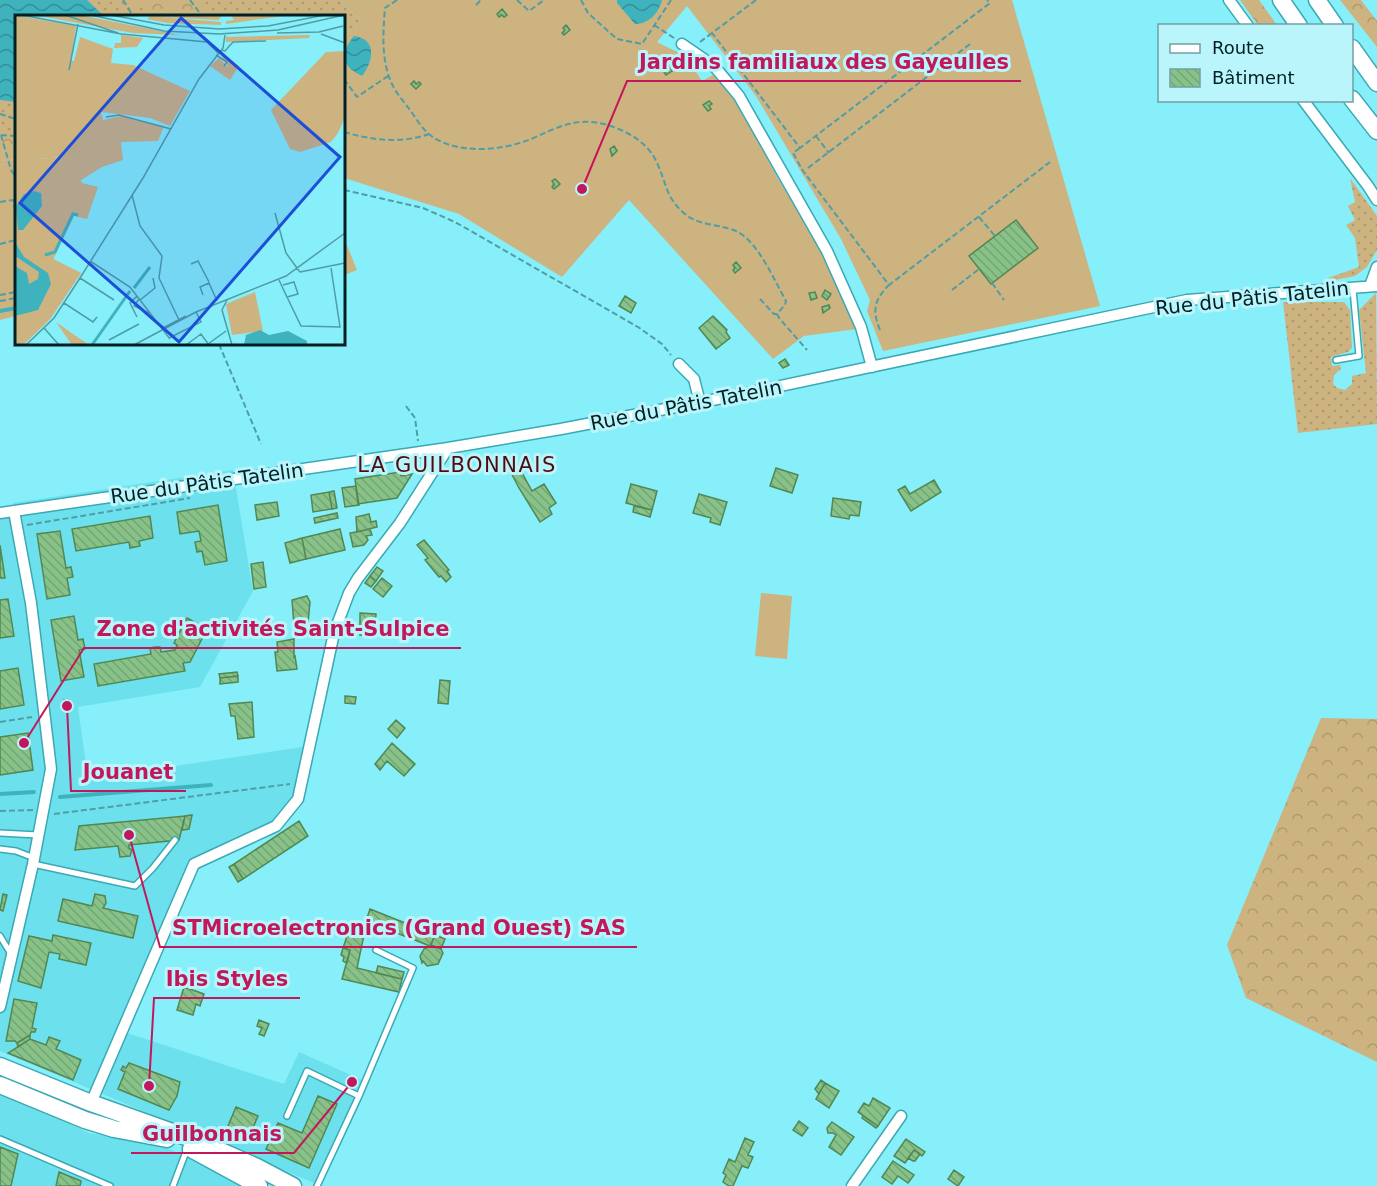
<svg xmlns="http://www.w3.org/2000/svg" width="1377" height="1186" font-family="'DejaVu Sans',sans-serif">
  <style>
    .built { fill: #6ce1ed }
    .grass { fill: url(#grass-dots) }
    .forest { fill: url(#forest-crowns) }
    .garden { fill: #cdb380 }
    .water { fill: url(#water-waves) }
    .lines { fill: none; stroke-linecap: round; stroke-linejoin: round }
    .stream { stroke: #3eb2bd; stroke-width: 4 }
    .building { fill: url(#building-back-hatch); stroke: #518752; stroke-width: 1.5 }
    .service-casing { stroke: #3aa9b4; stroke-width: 8 }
    .minor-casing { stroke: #3aa9b4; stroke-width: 13 }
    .primary-casing { stroke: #3aa9b4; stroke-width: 19 }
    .trunk-casing { stroke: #3aa9b4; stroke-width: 19 }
    .path { stroke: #519da6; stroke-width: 2; stroke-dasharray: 6 3; stroke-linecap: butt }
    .service { stroke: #fff; stroke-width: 5 }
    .minor { stroke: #fff; stroke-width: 10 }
    .primary { stroke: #fff; stroke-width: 16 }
    .trunk { stroke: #fff; stroke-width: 16 }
    .labels { text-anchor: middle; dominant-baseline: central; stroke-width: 6; stroke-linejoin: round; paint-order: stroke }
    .street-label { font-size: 20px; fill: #002024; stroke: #baf5fb }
    .neighbourhood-label { font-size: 21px; letter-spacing: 1.5px; fill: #500b0e; stroke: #baf5fb }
    .inset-river { fill: none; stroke: #3eb2bd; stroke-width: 3 }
    .inset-road { fill: none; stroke: #509ca4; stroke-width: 1.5 }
    .view { fill: #1d4ed8; fill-opacity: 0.15; stroke: #1d4ed8; stroke-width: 3 }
    .inset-edge { fill: none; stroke: #002024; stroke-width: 3 }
    .leader { fill: none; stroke: #c2185b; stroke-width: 2 }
    .callout-dot { fill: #c2185b; stroke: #baf5fb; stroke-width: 2 }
    .callout-label { font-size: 21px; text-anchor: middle; font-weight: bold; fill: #c2185b; stroke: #baf5fb; stroke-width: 6; stroke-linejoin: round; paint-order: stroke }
  </style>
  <defs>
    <pattern id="grass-dots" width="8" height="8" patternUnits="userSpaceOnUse" patternTransform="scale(1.5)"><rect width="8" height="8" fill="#cdb380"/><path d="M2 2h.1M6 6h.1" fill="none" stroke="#ae9a6e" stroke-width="1.8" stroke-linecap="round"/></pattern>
    <pattern id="forest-crowns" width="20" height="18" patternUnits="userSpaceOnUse" patternTransform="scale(1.5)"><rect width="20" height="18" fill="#cdb380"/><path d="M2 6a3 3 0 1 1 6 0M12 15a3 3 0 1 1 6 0" fill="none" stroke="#ae9a6e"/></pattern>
    <pattern id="water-waves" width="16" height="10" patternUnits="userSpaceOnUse" patternTransform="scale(1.5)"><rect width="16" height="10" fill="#3eb2bd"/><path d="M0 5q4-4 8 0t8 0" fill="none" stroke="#329099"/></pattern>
    <pattern id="building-back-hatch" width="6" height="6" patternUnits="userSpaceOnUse" patternTransform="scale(1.5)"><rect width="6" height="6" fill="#88c288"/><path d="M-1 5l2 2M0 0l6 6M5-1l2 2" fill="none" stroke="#74a675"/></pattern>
  </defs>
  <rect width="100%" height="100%" fill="#86effa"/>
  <!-- built -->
  <path class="built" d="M233,470L253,591L200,687L78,707L88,779L309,746L298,799L276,826L197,861L121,1031L284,1084L299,1052L362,1080L314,1183L0,1051V513L14,511L13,503Z
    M0,1092L89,1133L166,1147L243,1186H0Z"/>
  <!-- grass -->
  <path class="grass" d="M0,0H341L361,22L344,36V16H16V159L0,161Z
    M1350,178L1377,216V250L1367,267L1355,276L1335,280L1328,278L1359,267L1355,238L1346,225L1355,220L1348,206L1355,202Z
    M1376,293L1377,424L1298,433L1283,302H1344L1350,310L1352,348L1348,352L1331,357L1332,366L1340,365L1341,369L1334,375L1333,384L1337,388L1345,390L1352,384V376L1366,373L1359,310Z"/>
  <!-- forest -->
  <path class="forest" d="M129,0H198L213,16H155L152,9L133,7Z
    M1240,0H1259L1277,25H1258Z
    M1340,0H1361L1377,21V47Z
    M0,133H16V159L0,161Z
    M1321,718L1377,719V1062L1246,998L1227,945Z"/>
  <!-- garden -->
  <path class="garden" d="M341,0H1012L1100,306L883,351L867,311L870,300L841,239L756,96L687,6L657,42L685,56L702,81L713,75L740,106L777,177L820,247L857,329L804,336L773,359L629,200L562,277L459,214L344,178V36L361,22Z
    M16,159V316L0,320V161Z
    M344,238L357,270L344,275Z
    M761,593L792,596L787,659L755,656Z"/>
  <!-- water -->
  <path class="water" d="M0,0H87L104,16H16V102L0,100Z
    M617,0H662C659,13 649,24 635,24L617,3Z
    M354,36C378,39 373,62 362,76C340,66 340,53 354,36Z"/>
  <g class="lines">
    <!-- stream -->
    <path class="stream" d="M0,311L16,308
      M0,794L34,792
      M60,797L211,785"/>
  </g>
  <!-- building -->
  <path class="building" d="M502,9L507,15L504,17L502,15L499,17L497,14Z
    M566,25L570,30L564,35L562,33L565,30L563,28Z
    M669,65L672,71L666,75L664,72L667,70L665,68Z
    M414,81L416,84L419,82L421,84L416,89L411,84Z
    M709,101L712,104L709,106L711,109L708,111L703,105Z
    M614,146L617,151L612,156L610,149Z
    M555,179L560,184L554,189L552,187L554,184L552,181Z
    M1016,220L1038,248L991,284L969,256Z
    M736,262L741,268L735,273L733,270L735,268L733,265Z
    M825,290L831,294L827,300L822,296Z
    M815,292L817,298L811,300L809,293Z
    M625,296L636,303L631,313L619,306Z
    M829,305L830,308L823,313L822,307Z
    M713,316L727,330L726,332L730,338L716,349L699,328Z
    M785,359L789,365L783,368L779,363Z
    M514,458L532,491L544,484L556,503L549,508L552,514L540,522L519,488L506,463Z
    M776,468L798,475L792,493L770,486Z
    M400,472L401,476L412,474L397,498L358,504L355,479Z
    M934,480L941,492L911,511L898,490L905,486L910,494Z
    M631,484L657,491L652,510L626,503Z
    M356,486L359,505L345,507L342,488Z
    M334,491L337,508L332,509L329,492Z
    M329,492L332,509L313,512L311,495Z
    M699,494L727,502L720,525L710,522L711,518L693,513Z
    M833,498L861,502L859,516L850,515L849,519L831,516Z
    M277,502L279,516L257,520L255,505Z
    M218,505L227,561L205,565L202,551L197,552L195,542L201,541L199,531L180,534L177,512Z
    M634,506L652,510L650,517L633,512Z
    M337,513L338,518L315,523L314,518Z
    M369,514L371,522L376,521L377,527L357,532L356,517Z
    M150,516L153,538L139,541L140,546L130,548L129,542L76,551L72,529Z
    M340,529L345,550L306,559L302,538Z
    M370,529L372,535L366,536L368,540L364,545L353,547L350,533Z
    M60,531L66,568L71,567L73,577L67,578L70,595L47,599L37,534Z
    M302,538L306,559L290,563L285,543Z
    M424,540L449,570L447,571L451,577L446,582L441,576L439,577L425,560L428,558L417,545Z
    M0,545L5,578H0Z
    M263,562L266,587L254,589L251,564Z
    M377,567L383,571L376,581L370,576Z
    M370,576L376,581L371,587L365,583Z
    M382,578L392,586L383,597L373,589Z
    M307,596L310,602L308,623L294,625L292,600Z
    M8,599L14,636L0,638V600Z
    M360,613L376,614L374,636L360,635Z
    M74,616L78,640L83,639L85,649L79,650L84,677L61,681L51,620Z
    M187,618L207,629L190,662L183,663L185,671L98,686L94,664L151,654L150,648L155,647H160L161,652L175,650L177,645L174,643Z
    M294,639V657L295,656L297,669L277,671L275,652H278L277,642Z
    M18,668L24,705L0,709V671Z
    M237,672L238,676L220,678L219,674Z
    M238,676V682L220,684V678Z
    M440,680L450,681L448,704L438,703Z
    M345,696L356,697L355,704L345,703Z
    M64,700H69L70,711H65Z
    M252,702L254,737L238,739L235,716H231L229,704Z
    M396,720L405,728L397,738L388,729Z
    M28,733L33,770L0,775V737Z
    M392,743L415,764L404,776L387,761L380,770L375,764Z
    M192,815L189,829L182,830L185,816Z
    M185,816L179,840L129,845V848L132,850L130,856L120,857L118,846L75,850L79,826Z
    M299,821L308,836L243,879L234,864Z
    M234,864L243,879L238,882L229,867Z
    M3,894L7,895L3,911L0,910Z
    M95,894L105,896L106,903L103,908L138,916L133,938L58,921L63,899L92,906Z
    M370,909L435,935L430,946L366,921Z
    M355,932L364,935L357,968L402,979L399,992L342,979L350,950L343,948L347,936L353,937Z
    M53,935L91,943L86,965L59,959L60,954L49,952L41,988L18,981L29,936L52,941Z
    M435,935L445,939L441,949L431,945Z
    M431,945L441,949L443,953L438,964L427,966L423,961L422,963L420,956L424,949Z
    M343,948L350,950L347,963L343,961L344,957L341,955Z
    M378,966L404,972L402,979L376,973Z
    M184,987L204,994L200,1006L196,1004L193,1015L177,1010Z
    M14,999L37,1003L32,1028L36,1029L35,1032H31L30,1035L17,1043L15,1041H6Z
    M259,1020L269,1024L264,1036L259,1034L262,1028L257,1026Z
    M30,1035V1039L18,1047L17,1043Z
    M49,1037L60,1041L56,1049L81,1060L73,1080L8,1053L30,1039L46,1045Z
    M129,1063L180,1082L177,1096L169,1110L118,1089L125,1072L121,1070L123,1066L126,1068Z
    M821,1080L825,1083L819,1094L815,1089Z
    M825,1083L839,1091L829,1108L816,1099Z
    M318,1096L337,1104L309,1168L266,1149L278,1123L302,1133Z
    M873,1098L890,1108L878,1126L858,1112L864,1103L869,1106Z
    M236,1107L258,1116L247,1142L225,1133Z
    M863,1116L878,1126L876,1128L862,1118Z
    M799,1121L808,1128L802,1136L793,1130Z
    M832,1122L854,1137L841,1155L829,1147L836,1135L833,1133H828L827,1128Z
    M745,1138L754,1142L748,1155L753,1157L748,1168L742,1166L733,1186H729L723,1182L726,1175L723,1173L729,1159L735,1162Z
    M906,1139L925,1152L922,1156L914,1150L905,1163L894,1156Z
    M0,1147L18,1154L11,1186H0Z
    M914,1150L920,1154L915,1161H913L908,1158Z
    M893,1161L914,1175L908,1183L898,1176L892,1184L882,1177Z
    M954,1170L964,1177L958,1186L948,1179Z
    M59,1172L81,1181L80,1186H56Z"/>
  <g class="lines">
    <defs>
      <path id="service" d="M1336,360L1359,356L1353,289
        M0,833L38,835
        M0,849L16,851L34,858
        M33,864L135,886L153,868L175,840
        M0,936L11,954
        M359,1096L413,968L376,950
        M287,1116L307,1071L359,1096L317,1186
        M0,1139L110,1186
        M173,1186L187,1149"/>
      <path id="minor" d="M1229,0L1248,26
        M682,44L714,66L739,96L827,251L861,327L872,367
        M1303,100L1368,186L1377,200
        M1370,286L1377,267
        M679,364L694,379L700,403
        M0,513L448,448L561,429L738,395L1187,300L1377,286
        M0,1007L33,864L51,769L31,603L14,511
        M91,1103L194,864L276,826L298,799L334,633L349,593L358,578L400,523L448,448
        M852,1186L901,1116"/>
      <path id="primary" d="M0,1066L91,1103L203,1143L257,1167L293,1186
        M0,1085L85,1120L114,1129L167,1139
        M191,1149L259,1186"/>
      <path id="trunk" d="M1281,0L1299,26
        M1317,0L1335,26
        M1352,48L1377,83
        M1352,99L1377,131"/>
    </defs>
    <!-- service casing -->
    <use href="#service" class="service-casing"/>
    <!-- minor casing -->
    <use href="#minor" class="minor-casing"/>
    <!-- primary casing -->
    <use href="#primary" class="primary-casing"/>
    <!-- trunk casing -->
    <use href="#trunk" class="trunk-casing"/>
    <!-- path -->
    <path class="path" d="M123,0L133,16
      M190,0L202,16
      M397,0L385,8C383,33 381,61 392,84C396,93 404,102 410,110C416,118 422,129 430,135C456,155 502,151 531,139C557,128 574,117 604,124C626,130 648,142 657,163C667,184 665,197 685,214C699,226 720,224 736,231C758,241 774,280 786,301L785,305L777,314L779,318L807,350
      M517,0L529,11L544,0
      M581,0L588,13L617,39L642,44L671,0
      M756,0L712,33L800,148L990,3L987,0
      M476,5L481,0
      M654,25L674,38
      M700,42L712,33
      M344,79L357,97L388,76
      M0,114L16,119
      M344,132C371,140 401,144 429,134
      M1,135L11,170L16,177
      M1,135L16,136
      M816,136L829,153
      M800,148L793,153L803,171L889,285L1050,162
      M808,168L970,44
      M344,190L423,208L455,222L638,327L662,344L671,355
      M0,202L13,200L16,216
      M979,217L995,236
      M0,244L16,240
      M992,283L1004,300
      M952,290L979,269
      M0,295L16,292
      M760,299L774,314H777
      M0,301L16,298
      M880,330C872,310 874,300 889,285
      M219,344L261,444
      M406,406L415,418L418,441
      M27,525L190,498
      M0,722L32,717
      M0,811L33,810
      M54,814L290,784"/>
    <!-- service -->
    <use href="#service" class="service"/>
    <!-- minor -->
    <use href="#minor" class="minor"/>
    <!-- primary -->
    <use href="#primary" class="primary"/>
    <!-- trunk -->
    <use href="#trunk" class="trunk"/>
  </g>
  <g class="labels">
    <!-- street labels -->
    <g class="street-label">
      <text transform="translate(1252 298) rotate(-6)">Rue du Pâtis Tatelin</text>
      <text transform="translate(686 405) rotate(-11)">Rue du Pâtis Tatelin</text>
      <text transform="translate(207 483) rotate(-8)">Rue du Pâtis Tatelin</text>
    </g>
    <!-- neighbourhood labels -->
    <g class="neighbourhood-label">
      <text x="457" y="465">LA GUILBONNAIS</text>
    </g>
  </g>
  <!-- overview -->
  <g transform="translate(15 15)">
    <rect width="330" height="330" fill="#86effa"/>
    <path d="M205,38L224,51L215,65L195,51L204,43L214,53ZM50,142V149L67,168L46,182L29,242L66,258L35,304L8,330H0V150L20,144ZM240,277L248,316L217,320L211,289ZM41,307L58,319L74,330H57Z" fill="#cdb380"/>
    <path d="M19,0H65L165,20L118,18ZM130,0L202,1L208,0L203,5L145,2L206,7V10L152,8L132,4L135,1ZM216,0L224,1L276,0L211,9V6L219,5ZM106,20L128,23L122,32L99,33L100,28H106ZM295,20L294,23L211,27V22ZM330,36V102L323,118L316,127L285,137L275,134L256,95L311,37ZM19,162L60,169L66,165L67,168L41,187L11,230L66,258L35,304L8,330H0V322L24,306L35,277L43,270L41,257L16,247L4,236L9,220L30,196L35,180V173L28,170L16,171L7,177L0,191V164ZM0,241L23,255L20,266L13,268L12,258L0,251Z" fill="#cdb380"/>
    <path d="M0,0L61,11L56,46H59L65,22L98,34L96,48L118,50L175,76L155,111L135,103L86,97L88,105L106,101L149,111L143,126L106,127L108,145L87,152L60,169L44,164L50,142L20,144L10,152L0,150ZM67,168L83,172L72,204L59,201L38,245L18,236L11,230L35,195L46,182Z" fill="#cdb380"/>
    <path d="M19,176L26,178L27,191L8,215H3L1,191L9,179ZM0,227L9,242L33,258L36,269L23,295L0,301V251L12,258L14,269L23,264L24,257L0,241ZM245,315L254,320L273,316L292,326V330H229L231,320Z" fill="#3eb2bd"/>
    <path class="inset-river" d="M30,240L40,237L58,199L63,200M119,273L135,252M77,330L115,276"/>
    <path class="inset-road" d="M7,0L106,19L192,27L203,38M50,0L103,18M76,0L149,16L204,19L263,15L329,0M96,0L149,10L204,14L253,11L310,0M262,18L304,17L328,11M306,19L330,28M206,35L210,36L218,27L251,26M201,40L212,47L209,51M54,55L63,9M91,102L104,100L156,114M117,180L125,211L147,241L144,263L164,305M260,198L271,238L285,257M75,246L115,272L155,324M176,249L183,246L194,267M285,257L330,248M65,263L99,285M264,265L272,282L283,279L279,267L268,270M188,280L185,272L194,268L202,286M122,281L115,288L122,302M272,282L286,311L325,312L316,253M124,284L119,291L134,298M125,285L140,273L138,263M212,285L207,295L217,330M49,288L78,307L82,302M29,313L44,330M146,314L171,301M154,323L186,307L181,297M94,325L124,309M193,329L211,316M11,330L39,303L65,263L128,163L184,64L208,33L210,20M119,330L181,297L271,261L330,218M171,330L186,319L194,330"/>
    <path class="view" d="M166,3L325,142L164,327L5,188Z"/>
    <rect width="330" height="330" class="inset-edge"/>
  </g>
  <!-- callouts -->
  <path class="leader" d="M582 189L627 81H1021M24 743L84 648H461M67 706L71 791H186M129 835L160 947H637M149 1086L154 998H300M352 1082L294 1153H131"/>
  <g class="callout-dot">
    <circle cx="582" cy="189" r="6"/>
    <circle cx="24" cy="743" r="6"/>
    <circle cx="67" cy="706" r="6"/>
    <circle cx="129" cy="835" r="6"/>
    <circle cx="149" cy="1086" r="6"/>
    <circle cx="352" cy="1082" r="6"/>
  </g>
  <g class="callout-label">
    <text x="824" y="69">Jardins familiaux des Gayeulles</text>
    <text x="273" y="636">Zone d'activités Saint-Sulpice</text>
    <text x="128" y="779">Jouanet</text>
    <text x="399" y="935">STMicroelectronics (Grand Ouest) SAS</text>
    <text x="227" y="986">Ibis Styles</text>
    <text x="212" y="1141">Guilbonnais</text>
  </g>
  <!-- legend -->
  <rect x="1158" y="24" width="195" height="78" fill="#baf5fb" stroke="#70a0a5" stroke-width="1.5"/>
  <rect x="1170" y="44" width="30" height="9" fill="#ffffff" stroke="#70a0a5" stroke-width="1.5"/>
  <text x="1212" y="54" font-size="18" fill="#002024">Route</text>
  <rect x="1170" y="69" width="30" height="18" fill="url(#building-back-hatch)" stroke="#70a0a5" stroke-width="1.5"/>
  <text x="1212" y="84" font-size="18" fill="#002024">Bâtiment</text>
</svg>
